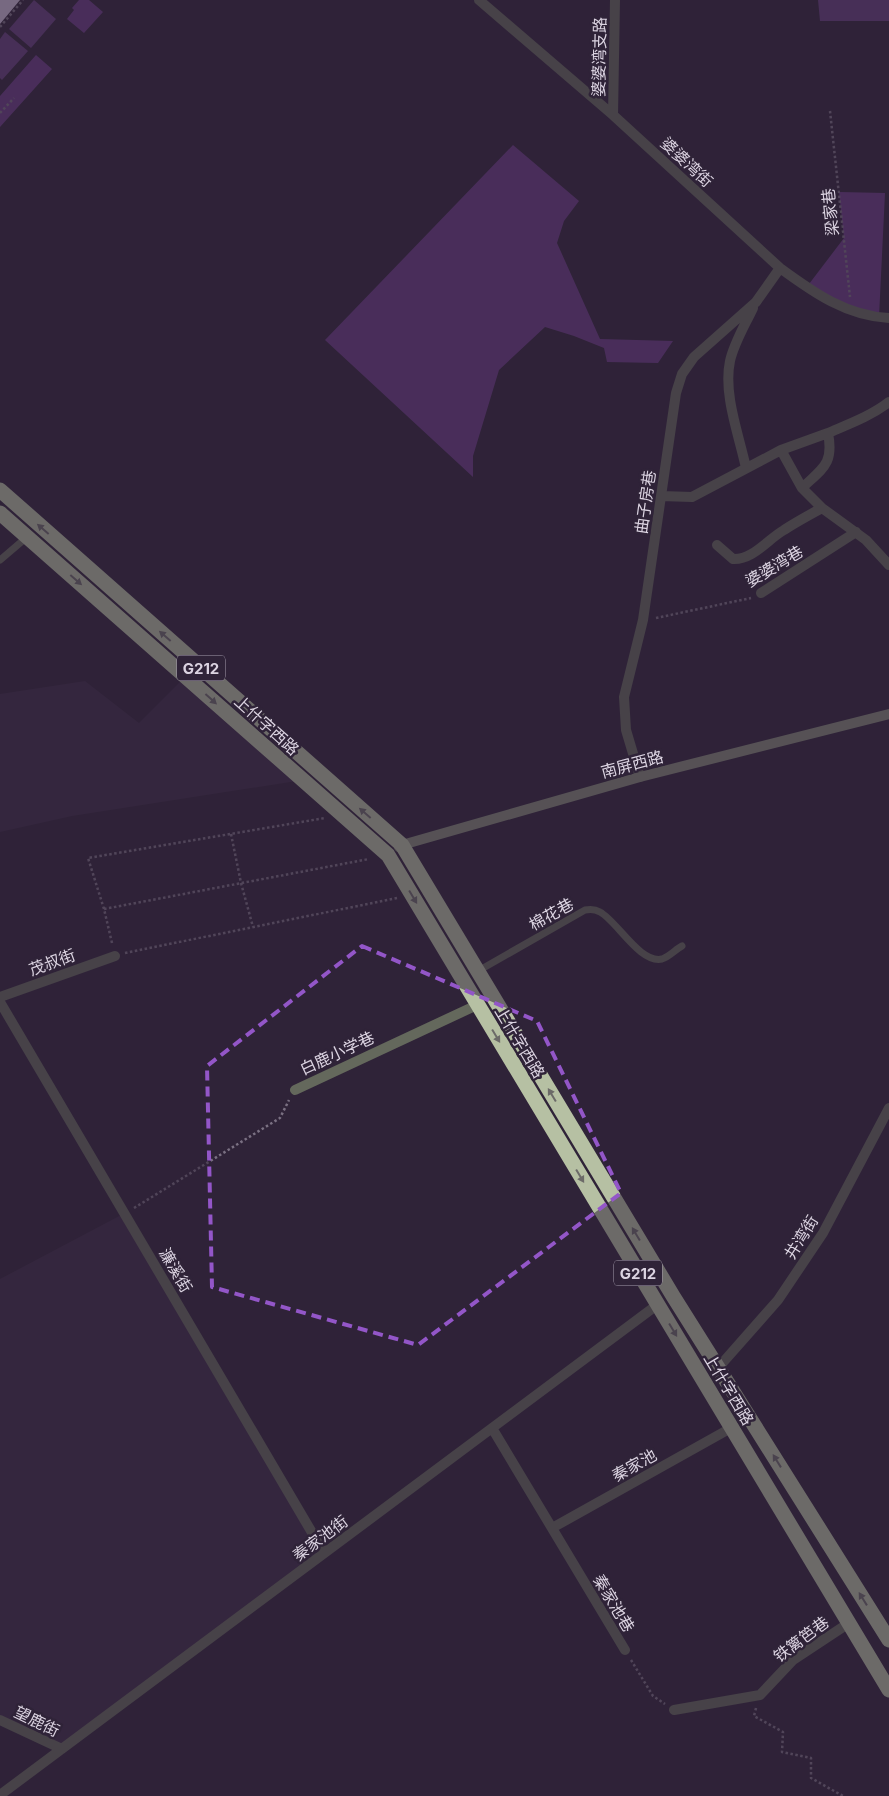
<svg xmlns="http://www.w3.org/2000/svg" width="889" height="1796" font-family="Inter,'Noto Sans SC',sans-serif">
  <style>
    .built { fill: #3b2b45 }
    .green { fill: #643e7c }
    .forest { fill: #693b84 }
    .building { fill: #cebed9 }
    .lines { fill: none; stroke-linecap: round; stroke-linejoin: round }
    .path { stroke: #7a7082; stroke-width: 2.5; stroke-dasharray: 2.5 2.5; stroke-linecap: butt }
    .lane { stroke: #64685c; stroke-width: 7 }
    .street { stroke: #64685c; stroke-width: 10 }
    .secondary { stroke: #858b79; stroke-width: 10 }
    .highway { stroke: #b6c0a3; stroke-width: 15 }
    .oneway { fill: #6c6a68 }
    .marked { fill: none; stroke: #9356c8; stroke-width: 4; stroke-dasharray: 10 6; stroke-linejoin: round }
    .labels { text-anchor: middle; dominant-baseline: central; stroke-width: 5; stroke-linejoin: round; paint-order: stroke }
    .shield { fill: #2f2338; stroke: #a79eae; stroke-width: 1 }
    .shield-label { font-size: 15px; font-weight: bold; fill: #dbd3e1 }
    .street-label { font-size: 16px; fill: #dbd3e1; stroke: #2f2338 }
  </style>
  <rect width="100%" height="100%" fill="#2f2338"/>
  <!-- built -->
  <path class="built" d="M185,677L303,780L72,816L0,832V694L85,681L139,723Z
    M125,1213L324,1553L62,1749L0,1720V1279Z"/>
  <!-- green -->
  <path class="green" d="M34,0L56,19L31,48L9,29Z
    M818,0H889V21H820Z
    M5,32L28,51L2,80L0,78V39Z"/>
  <!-- forest -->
  <path class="forest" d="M79,0H89L103,12L84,33L67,19L74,10L72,8Z
    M36,55L52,69L0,127V96Z
    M513,145L579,201L564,221L557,243L600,339L673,341L658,363L607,362L604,348L574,336L545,327L499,370L473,456V477L325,340Z
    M839,192L885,193L879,317L806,288L844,238Z"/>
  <!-- building -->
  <path class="building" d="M0,0H20L0,24Z"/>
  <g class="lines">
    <!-- path -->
    <path class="path" d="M0,27L23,0
      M830,111L850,297
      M0,113L14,98
      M656,618L751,598
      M231,834L241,883L253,927
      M104,909L88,858L325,818
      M112,943L104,909L369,859
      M125,953L397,898
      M134,1208L280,1118L289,1100
      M631,1660L653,1696L665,1704
      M756,1708L754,1716L783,1732L782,1752L811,1758V1778L843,1796"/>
    <!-- lane -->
    <path class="lane" d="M0,560L27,537
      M478,971L585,910C590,909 595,909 600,912C617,921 640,964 662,959C669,957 676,949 682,946"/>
    <!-- street -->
    <path class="street" d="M479,0L613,115L780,268C814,293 847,316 889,318
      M613,115L615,0
      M889,402C871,416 849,424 828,433C834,464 823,468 802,488L822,508L866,540L889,565
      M781,450L802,488
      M746,468C739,435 723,394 730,361C734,343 745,325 753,308
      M661,496L692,497L781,450L828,433
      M717,545L733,559C753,560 768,539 784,530C796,522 809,515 822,508
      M761,593L856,532
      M640,777L626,730L624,697L643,620L676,393L682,374L694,357L756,302L780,268
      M0,997L115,956
      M0,1002L324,1553
      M295,1090L477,1005
      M718,1368L778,1300L823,1233L889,1108
      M492,1428L625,1650
      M552,1528L731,1428
      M674,1710L760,1695L793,1660L849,1623
      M0,1720L62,1749
      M0,1795L657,1305"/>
    <!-- secondary -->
    <path class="secondary" d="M399,847L402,845L640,777L889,714"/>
    <!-- highway -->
    <path class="highway" d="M0,490L402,845L673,1296L889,1640
      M0,513L388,855L889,1690"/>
  </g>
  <!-- one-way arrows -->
  <defs><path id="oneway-solid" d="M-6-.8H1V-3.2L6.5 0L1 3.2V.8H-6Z" transform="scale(1.25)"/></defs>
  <g class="oneway">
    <use href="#oneway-solid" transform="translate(43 529) rotate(-139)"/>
    <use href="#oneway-solid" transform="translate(76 580) rotate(41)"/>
    <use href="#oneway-solid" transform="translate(165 636) rotate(-139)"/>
    <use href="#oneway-solid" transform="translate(211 699) rotate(42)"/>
    <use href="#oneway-solid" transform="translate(365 813) rotate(-139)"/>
    <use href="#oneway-solid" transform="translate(413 897) rotate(59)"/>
    <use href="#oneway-solid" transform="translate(496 1036) rotate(59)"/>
    <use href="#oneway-solid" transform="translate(552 1095) rotate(-121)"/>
    <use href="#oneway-solid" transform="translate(580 1176) rotate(59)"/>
    <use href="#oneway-solid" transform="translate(636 1234) rotate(-121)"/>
    <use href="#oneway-solid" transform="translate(673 1330) rotate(59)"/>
    <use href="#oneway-solid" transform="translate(777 1461) rotate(-122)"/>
    <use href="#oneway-solid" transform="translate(863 1599) rotate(-122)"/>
  </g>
  <!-- marked area -->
  <path d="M0 0H889V1796H0ZM362,946L537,1021L621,1193L418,1345L212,1287L207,1066Z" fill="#2f2338" fill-opacity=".55" fill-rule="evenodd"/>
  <path class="marked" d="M362,946L537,1021L621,1193L418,1345L212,1287L207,1066Z"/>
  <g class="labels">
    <!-- shield labels -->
    <g class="shield">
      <rect x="177" y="655.5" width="48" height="25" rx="4"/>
      <rect x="614" y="1260.5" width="48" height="25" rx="4"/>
    </g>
    <g class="shield-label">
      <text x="201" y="668">G212</text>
      <text x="638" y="1273">G212</text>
    </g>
    <!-- street labels -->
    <g class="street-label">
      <text transform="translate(599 57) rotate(-89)">婆婆湾支路</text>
      <text transform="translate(687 162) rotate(43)">婆婆湾街</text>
      <text transform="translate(830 212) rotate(-96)">梁家巷</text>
      <text transform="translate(645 502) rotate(-82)">曲子房巷</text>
      <text transform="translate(774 566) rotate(-31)">婆婆湾巷</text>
      <text transform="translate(267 725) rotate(42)">上什字西路</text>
      <text transform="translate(632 764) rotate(-15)">南屏西路</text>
      <text transform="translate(551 914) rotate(-29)">棉花巷</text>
      <text transform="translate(52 962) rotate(-20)">茂叔街</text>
      <text transform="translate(520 1042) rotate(59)">上什字西路</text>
      <text transform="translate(337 1053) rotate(-25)">白鹿小学巷</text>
      <text transform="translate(801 1237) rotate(-58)">井湾街</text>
      <text transform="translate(176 1270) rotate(60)">濂溪街</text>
      <text transform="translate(729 1389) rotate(59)">上什字西路</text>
      <text transform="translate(634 1465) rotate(-29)">秦家池</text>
      <text transform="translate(320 1538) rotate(-37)">秦家池街</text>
      <text transform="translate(614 1603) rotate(59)">秦家池巷</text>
      <text transform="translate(801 1639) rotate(-37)">铁篱笆巷</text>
      <text transform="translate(37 1721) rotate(26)">望鹿街</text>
    </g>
  </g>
</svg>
